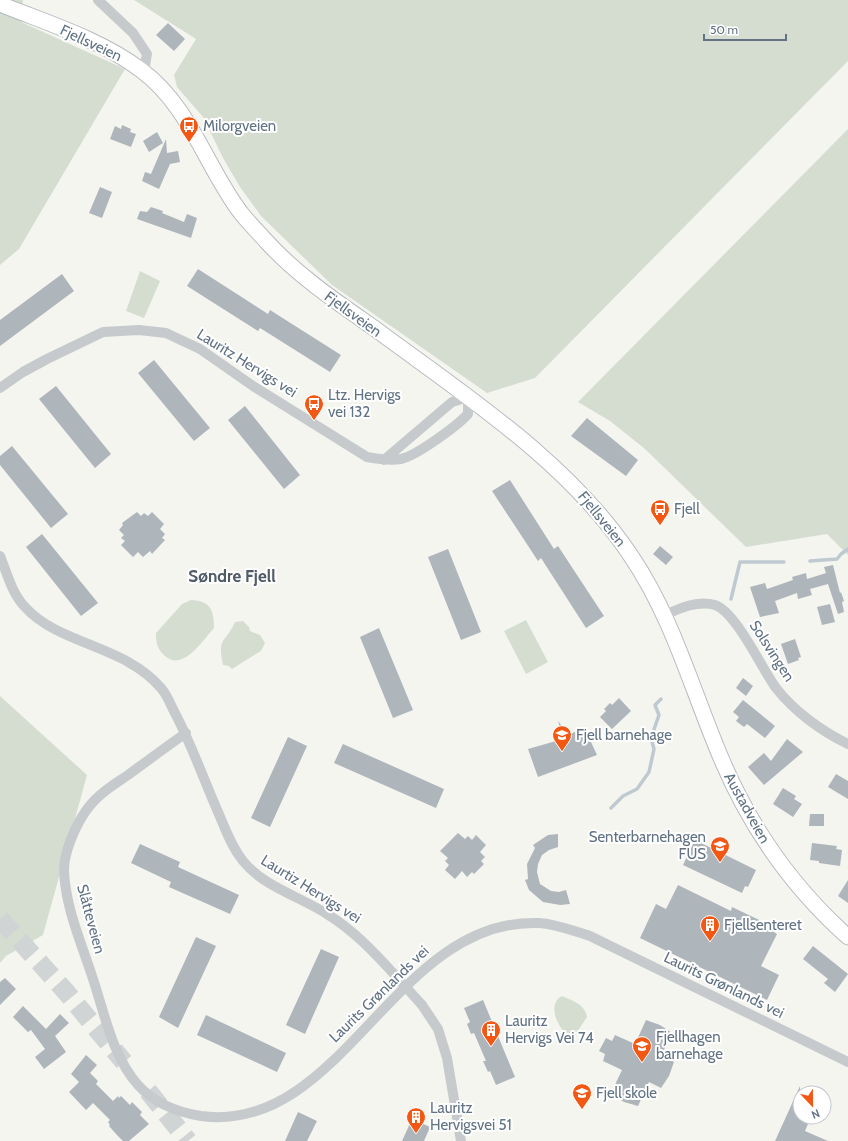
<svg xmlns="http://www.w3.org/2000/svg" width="848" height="1141" font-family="Cabin,sans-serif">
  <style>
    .green { fill: #d5ddd1 }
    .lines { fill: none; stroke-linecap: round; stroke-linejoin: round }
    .stream { stroke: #bfcad0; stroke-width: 3.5 }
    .building { fill: #aeb5bb }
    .highway-tunnel { stroke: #d0d4d5; stroke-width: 19; stroke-dasharray: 19 10; stroke-linecap: butt }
    .secondary-casing { stroke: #b6bbc0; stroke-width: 17 }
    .street { stroke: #c7cacd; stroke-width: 10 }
    .secondary { stroke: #fff; stroke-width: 15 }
    .street-bridge { stroke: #c7cacd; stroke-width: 10 }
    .labels { text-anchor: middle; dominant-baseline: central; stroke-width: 4; stroke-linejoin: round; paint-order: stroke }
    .street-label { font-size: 15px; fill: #617284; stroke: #fff }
    .poi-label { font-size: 15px; fill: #617284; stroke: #fff; text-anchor: start }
    .quarter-label { font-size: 17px; font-weight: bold; fill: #505c69; stroke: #fff }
  </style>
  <rect width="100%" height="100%" fill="#f5f5f0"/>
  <!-- green -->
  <path class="green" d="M0,0H23L21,22L125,69L19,249L0,265Z
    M134,0H848V61L535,378L487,393L332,285L261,216L240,187L223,158L203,117L177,87L174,75L196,39Z
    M848,129V555L827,534L746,547L645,449L610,421L578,402Z
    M140,271L160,281L144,318L126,311Z
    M191,600C210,601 214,609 214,628C203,640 183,672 165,656C157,649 156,643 156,633L182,604Z
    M526,620L548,662L526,674L504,631Z
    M243,621L249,627L250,631L260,635L265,643L261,651L232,669L229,666L223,665C217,637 225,644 235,622Z
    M0,696L87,775L43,935L6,956L0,963Z
    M562,996C573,1001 585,1004 587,1017L577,1032L566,1034C557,1025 547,1004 562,996Z"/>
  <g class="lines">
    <!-- stream -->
    <path class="stream" d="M810,561L837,559L841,554L848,549
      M731,599L740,562H784
      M611,808L623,796L637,789L649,772L654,749L651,738L659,715L655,705L661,699"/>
  </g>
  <!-- building -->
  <path class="building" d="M168,23L185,39L174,51L156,35Z
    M122,125L131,129L130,132L136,134L131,147L110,139L115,126L121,129Z
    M157,132L163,143L149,152L143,141Z
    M166,139L167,153L178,151L180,162L170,164L159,189L142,181L145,172L151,174Z
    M100,187L112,192L102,218L89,213Z
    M151,207L163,211L162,213L184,222L187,214L197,218L191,238L137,219L140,211L147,212Z
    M198,269L268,314L270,310L341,355L330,372L260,328L258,331L187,286Z
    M62,274L74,291L0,346V320Z
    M154,360L210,428L194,441L138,373Z
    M56,386L111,454L95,468L39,399Z
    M245,406L300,475L284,489L228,420Z
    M587,418L638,460L626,476L571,436Z
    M12,446L68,514L51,528L0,465V456Z
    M510,480L554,549L558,546L604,616L586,628L541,558L538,561L492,491Z
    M137,512L141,516L144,513L148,516L152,512L164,524L160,529L165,534L162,538L165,540L152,554L150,551L143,557L138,552L133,557L121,545L125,541L121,538L124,535L119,530L123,525L122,523Z
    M42,534L98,603L81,616L26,547Z
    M660,546L673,557L666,565L653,554Z
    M448,549L481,632L461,640L428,557Z
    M833,565L840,593L841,592L844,601L842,602L844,612L838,614L828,584L810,589L812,595L798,599L797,593L775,601L779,613L760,617L750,587L765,583L767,589L793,580L792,577L806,573L807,579L823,574L826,573L824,567Z
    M830,604L835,622L822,625L817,607Z
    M379,628L413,710L393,718L360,637Z
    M795,639L801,657L798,658L799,660L788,664L781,644Z
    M743,678L753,686L746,696L736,688Z
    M619,698L631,711L612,729L600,717L606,711L604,709L610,703L612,705Z
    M743,700L775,726L765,738L747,724L744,727L736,721L739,717L733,712Z
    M558,721L569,735L584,727L597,755L538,777L528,749L563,739Z
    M288,737L307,746L270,827L251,818Z
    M787,739L803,752L764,785L748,767L764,753L771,761Z
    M343,744L444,789L436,808L334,763Z
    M836,774L848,781V799L828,787Z
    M783,788L796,796L794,799L802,804L793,817L773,804Z
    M810,814H824V826H809Z
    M458,833L465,839L468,836L472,840L476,835L486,845L480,852L485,857L481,861L484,864L474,874L472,872L467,877L462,871L455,879L445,870L449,865L445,861L448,858L440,851Z
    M558,834V847L549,850L542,855L538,864L537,872L540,884L551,891L559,892L566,890L570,904L560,905L543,902L529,890L525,880L528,879L527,864L535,848L533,845L548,835Z
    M695,840L756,870L748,887L745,886L742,893L683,865Z
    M812,843L837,846L836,849L842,850L840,866L819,863V861L810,860Z
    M140,844L180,862L178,867L239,895L230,914L169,887L171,882L131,863Z
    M848,880V903L838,896Z
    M678,885L731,911L732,907L776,928L774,932L777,934L761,966L779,975L767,1000L640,938L656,904L666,909Z
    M196,937L216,946L178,1028L159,1017Z
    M813,946L848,974L835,992L824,983L828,979L803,959Z
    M321,949L339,957L305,1034L286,1025Z
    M5,978L16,989L0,1005V982Z
    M483,1000L515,1077L496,1085L490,1071L488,1072L483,1061H486L474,1033L471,1034L467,1024L470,1022L464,1008Z
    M23,1006L46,1029L60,1014L69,1023L55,1036L66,1052L44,1069L35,1057L45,1049L31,1030L28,1032L13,1017Z
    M206,1015L286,1053L277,1072L197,1035Z
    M646,1020L660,1025L672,1033L661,1056L674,1062L669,1076L661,1088L649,1082L638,1106L624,1102L611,1093L622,1070L603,1061L605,1054L599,1051L606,1038L612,1041L615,1035L635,1044Z
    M86,1055L97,1065L90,1073L98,1081L96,1084L113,1101L118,1096L119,1098L121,1096L130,1105L132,1102L142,1112L140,1115L149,1124L129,1141H123L117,1135L109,1126L110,1125L108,1122L110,1120L93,1103L86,1110L69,1092L79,1082L71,1074Z
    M800,1086V1117H811L805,1131L828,1141H775Z
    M298,1112L317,1121L307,1141H285Z
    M412,1119L430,1127L424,1141H402Z"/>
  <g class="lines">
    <!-- highway-tunnel -->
    <path class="highway-tunnel" d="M0,919L67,993L124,1062
      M148,1091L188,1141"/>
    <defs>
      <path id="secondary" d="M0,4C47,23 100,39 141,70C190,106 206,167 241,213C249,223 259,233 267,242C298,276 337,302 374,328C464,395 568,461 631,556C673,618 692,690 721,758C750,827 792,887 848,937"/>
    </defs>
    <!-- secondary casing -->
    <use href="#secondary" class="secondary-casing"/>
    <!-- street -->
    <path class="street" d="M98,0L133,33L147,54L144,71
      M0,388L23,372L47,359L103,332L139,330L166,333L200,349L253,386L367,457C378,459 390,461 401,459C416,456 457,426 468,414V397L452,402L384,460
      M0,556C7,573 12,594 25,607C59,645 125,645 161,688C168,696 171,706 176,715C192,746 204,780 218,812C225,828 231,846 243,861C264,887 299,896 327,914C353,930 373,951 394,974
      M665,615C680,608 698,600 715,605C736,612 762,669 776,688C794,711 821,731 848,744
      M186,733C166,747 147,761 128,775C118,782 106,789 97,798C84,810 76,826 70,842C67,850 64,862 64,870C65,906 81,942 92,976C104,1011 112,1056 138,1085C154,1103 176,1112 201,1116C343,1135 394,917 539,923C557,924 573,931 590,936L848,1062
      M422,1005L438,1029L447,1058L461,1141"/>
    <!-- secondary -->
    <use href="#secondary" class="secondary"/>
    <!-- street-bridge -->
    <path class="street-bridge" d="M394,974L422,1005"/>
  </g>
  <!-- icons -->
  <defs>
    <symbol id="bus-pin" viewBox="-11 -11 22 30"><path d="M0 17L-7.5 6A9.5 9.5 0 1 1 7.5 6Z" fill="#f25813" stroke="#fff"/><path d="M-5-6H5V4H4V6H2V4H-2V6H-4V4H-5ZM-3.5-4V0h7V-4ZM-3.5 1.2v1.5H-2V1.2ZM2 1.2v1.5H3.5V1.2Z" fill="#fff"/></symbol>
    <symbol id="school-pin" viewBox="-11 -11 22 30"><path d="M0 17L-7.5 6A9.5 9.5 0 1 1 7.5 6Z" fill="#f25813" stroke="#fff"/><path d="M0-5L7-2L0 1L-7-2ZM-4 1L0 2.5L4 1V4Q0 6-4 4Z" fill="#fff"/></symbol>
    <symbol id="building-pin" viewBox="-11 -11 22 30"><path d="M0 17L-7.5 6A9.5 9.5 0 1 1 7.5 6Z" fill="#f25813" stroke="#fff"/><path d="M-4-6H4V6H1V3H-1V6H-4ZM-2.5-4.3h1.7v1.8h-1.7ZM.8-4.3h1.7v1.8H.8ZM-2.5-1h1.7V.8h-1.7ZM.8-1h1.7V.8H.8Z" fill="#fff"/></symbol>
  </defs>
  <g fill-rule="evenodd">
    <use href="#bus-pin" x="178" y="115" width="22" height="30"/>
    <use href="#bus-pin" x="303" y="393" width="22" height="30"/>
    <use href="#bus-pin" x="649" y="498" width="22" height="30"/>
    <use href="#school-pin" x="551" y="724" width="22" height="30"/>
    <use href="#school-pin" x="709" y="835" width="22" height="30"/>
    <use href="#building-pin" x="699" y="914" width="22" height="30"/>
    <use href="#building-pin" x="480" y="1019" width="22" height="30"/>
    <use href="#school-pin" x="631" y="1035" width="22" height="30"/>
    <use href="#school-pin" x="571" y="1082" width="22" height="30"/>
    <use href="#building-pin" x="405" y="1106" width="22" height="30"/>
  </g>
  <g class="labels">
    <!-- street labels -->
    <g class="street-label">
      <text transform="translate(91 43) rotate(25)">Fjellsveien</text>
      <text transform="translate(353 314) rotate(36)">Fjellsveien</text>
      <text transform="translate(247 363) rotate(32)">Lauritz Hervigs vei</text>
      <text transform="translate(602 519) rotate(51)">Fjellsveien</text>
      <text transform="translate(772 651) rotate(57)">Solsvingen</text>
      <text transform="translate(747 808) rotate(61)">Austadveien</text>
      <text transform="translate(311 889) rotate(32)">Laurtiz Hervigs vei</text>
      <text transform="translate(91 919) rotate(75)">Slåtteveien</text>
      <text transform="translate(724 985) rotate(26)">Laurits Grønlands vei</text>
      <text transform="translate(379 994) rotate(-44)">Laurits Grønlands vei</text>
    </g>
    <!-- poi labels -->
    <g class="poi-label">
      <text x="203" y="126">Milorgveien</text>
      <text x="328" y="395">Ltz. Hervigs<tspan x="328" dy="17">vei 132</tspan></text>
      <text x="674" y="509">Fjell</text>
      <text x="576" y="735">Fjell barnehage</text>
      <text x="706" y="837" text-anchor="end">Senterbarnehagen<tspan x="706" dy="17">FUS</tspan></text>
      <text x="724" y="925">Fjellsenteret</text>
      <text x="505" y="1021">Lauritz<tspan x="505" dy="17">Hervigs Vei 74</tspan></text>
      <text x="656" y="1037">Fjellhagen<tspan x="656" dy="17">barnehage</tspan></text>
      <text x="596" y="1093">Fjell skole</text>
      <text x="430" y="1108">Lauritz<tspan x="430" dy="17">Hervigsvei 51</tspan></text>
    </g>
    <!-- quarter labels -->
    <g class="quarter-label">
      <text x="232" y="576">Søndre Fjell</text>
    </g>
  </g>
  <!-- north arrow -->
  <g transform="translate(812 1105) rotate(158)"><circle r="19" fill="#ffffff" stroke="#c0c7ce"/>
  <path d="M0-3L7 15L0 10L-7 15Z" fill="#f25813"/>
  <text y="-6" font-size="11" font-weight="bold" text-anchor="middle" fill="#617284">N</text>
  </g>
  <!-- scale -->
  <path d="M704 34v6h82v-6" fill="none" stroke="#617284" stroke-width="2"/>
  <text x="710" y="34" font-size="12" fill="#617284" stroke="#ffffff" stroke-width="3" paint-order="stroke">50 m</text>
</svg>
